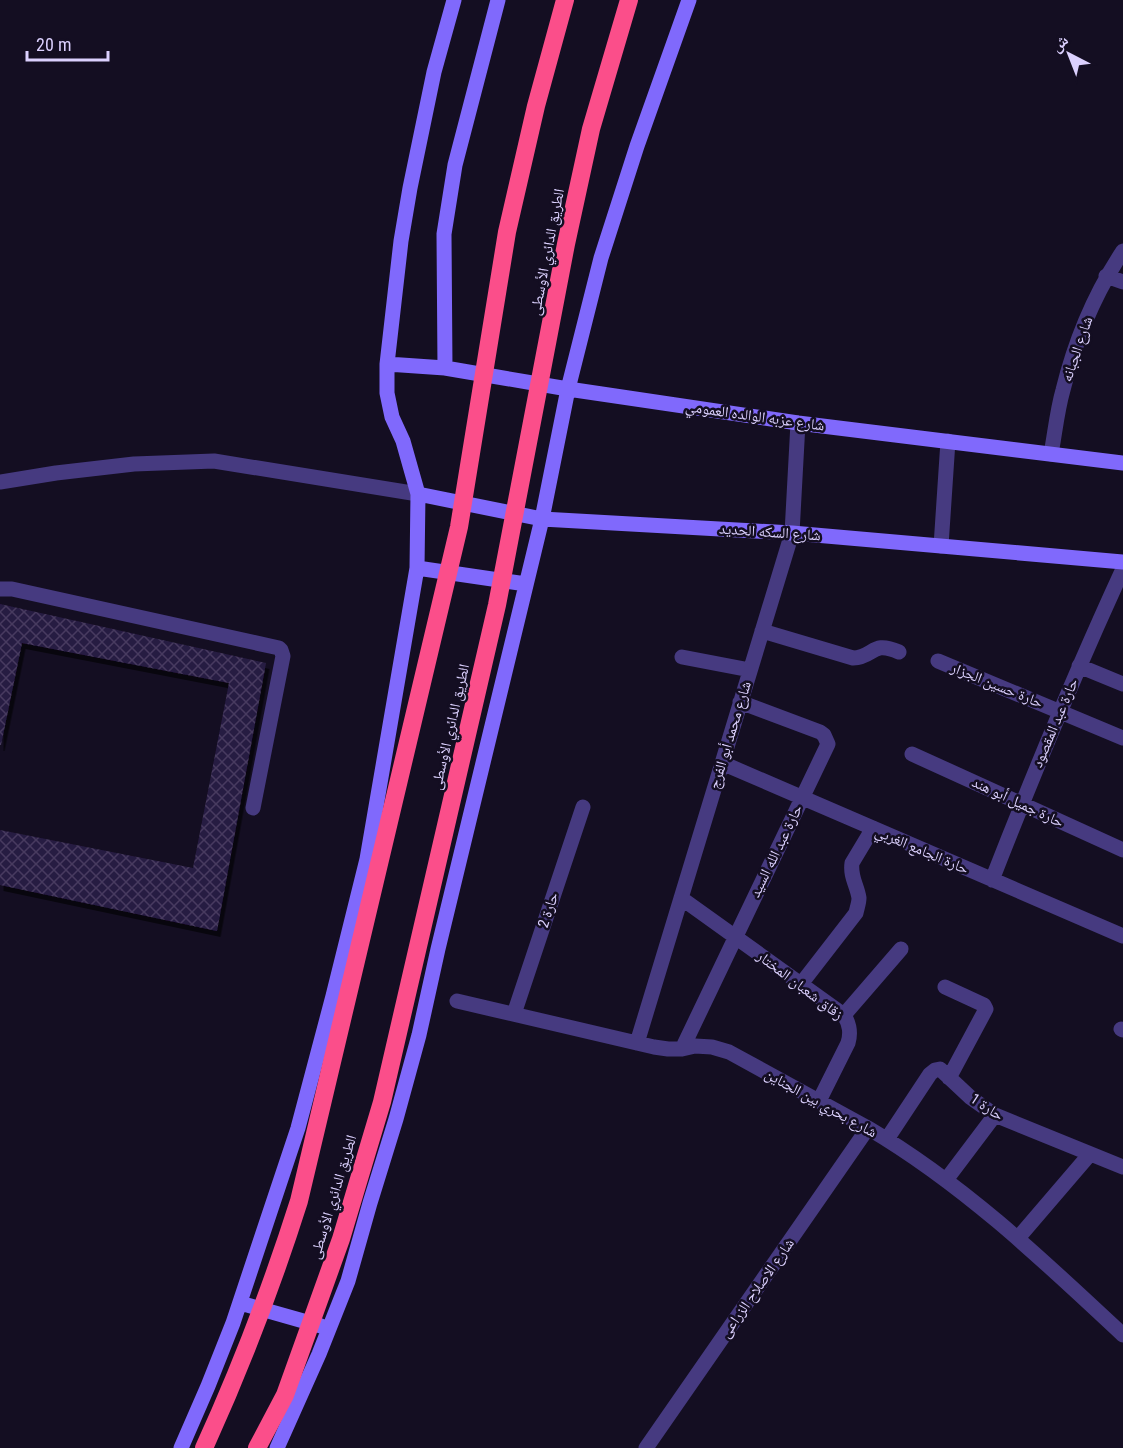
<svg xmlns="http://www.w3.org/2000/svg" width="1123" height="1448" font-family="'Roboto Condensed','Noto Naskh Arabic',sans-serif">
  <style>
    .building { fill: url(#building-cross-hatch); filter: url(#shadow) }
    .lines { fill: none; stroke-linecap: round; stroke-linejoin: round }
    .street { stroke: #463a80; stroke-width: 15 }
    .secondary { stroke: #8069fc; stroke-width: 15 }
    .highway-bridge { stroke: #fb4e8a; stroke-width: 18 }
    .labels { text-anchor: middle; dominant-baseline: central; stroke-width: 5; stroke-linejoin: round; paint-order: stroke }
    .street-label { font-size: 15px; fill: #dbd0fe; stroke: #140e22 }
  </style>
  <defs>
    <pattern id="building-cross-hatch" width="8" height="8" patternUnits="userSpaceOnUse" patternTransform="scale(1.5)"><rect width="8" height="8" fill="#281b43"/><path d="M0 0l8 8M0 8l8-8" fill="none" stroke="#473b5f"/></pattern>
    <filter id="shadow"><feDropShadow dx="3.5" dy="6" stdDeviation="0" flood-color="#0009"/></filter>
  </defs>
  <rect width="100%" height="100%" fill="#140e22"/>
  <!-- building -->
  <path class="building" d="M0,604L266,663L217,931L0,885V830L193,868L229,683L22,643L1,745H0Z"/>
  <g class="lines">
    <!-- street -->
    <path class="street" d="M1106,276L1123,282
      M1051,454C1055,433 1057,411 1063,390C1075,341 1095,293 1123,251
      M0,482L56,473L134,464L214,461L418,494
      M941,546L948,441
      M0,589H12L279,648L281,650L283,656L253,808
      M762,631L853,658C875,657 871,640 899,652
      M682,657L750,670
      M938,661L1123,738
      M1079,666L1123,684
      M912,754L1123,850
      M722,763L1123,936
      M992,880C1033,775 1076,671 1123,569
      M681,898L844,1015C850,1025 851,1033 848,1043L819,1101
      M801,984L856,913C857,908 859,903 859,898C857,885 850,877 852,863L873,828
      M945,987L984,1005L986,1009L949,1078
      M457,1001L654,1047L668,1049H682L695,1046L712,1047L729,1052L868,1128C963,1184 1043,1260 1123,1335
      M514,1014L583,807
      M844,1015L901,949
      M1121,1029L1123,1030
      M637,1043L792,533L798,423
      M682,1049L828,744L824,735L820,732L740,702
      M887,1139L930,1074L935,1070L940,1069L971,1098L995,1115L1123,1167
      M946,1180L995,1115
      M1018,1238L1090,1154
      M646,1448L868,1128"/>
    <!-- secondary -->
    <path class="secondary" d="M387,364L445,368L568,389L798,423L1123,463
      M445,368L444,234L455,165L498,0
      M418,494L542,519L792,533L1123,562
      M417,568L526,584
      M240,1303L321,1326
      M181,1448L208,1386L233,1323L298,1128L333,996L367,859L417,568L418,494L403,441L392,417L387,393V364L401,241L410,188L434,72L454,0
      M277,1448L319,1354L348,1281L370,1203L396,1119L419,1035L438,949L542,519L568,389L601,258L637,146L689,0"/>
    <!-- highway-bridge -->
    <path class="highway-bridge" d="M204,1448C241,1367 272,1286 299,1201L459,527L507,232L536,106L565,0
      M257,1448L285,1395L341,1239L382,1102L497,605L566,244L591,129L629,0"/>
  </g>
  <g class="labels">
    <!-- street labels -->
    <g class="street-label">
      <text transform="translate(547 252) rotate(-79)">الطريق الدائري الأوسطى</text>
      <text transform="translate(1077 349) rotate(-71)">شارع الجبانه</text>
      <text transform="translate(755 416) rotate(8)">شارع عزبه الوالده العمومي</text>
      <text transform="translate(770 532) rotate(4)">شارع السكه الحديد</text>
      <text transform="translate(997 685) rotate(22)">حارة حسين الجزار</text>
      <text transform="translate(1055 723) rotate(-67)">حارة عبد المقصود</text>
      <text transform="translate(450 727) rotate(-77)">الطريق الدائري الأوسطى</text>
      <text transform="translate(730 735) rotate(-73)">شارع محمد أبو الفرج</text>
      <text transform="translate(1018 802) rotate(25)">حارة جميل أبو هند</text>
      <text transform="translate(922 850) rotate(23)">حارة الجامع الغربي</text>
      <text transform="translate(776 851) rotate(-64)">حارة عبد الله السيد</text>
      <text transform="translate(548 910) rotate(-72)">حارة 2</text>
      <text transform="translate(800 985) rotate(37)">زقاق شعبان المختار</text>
      <text transform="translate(821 1103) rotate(29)">شارع بحري بين الجناين</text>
      <text transform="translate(987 1107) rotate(33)">حارة 1</text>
      <text transform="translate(333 1197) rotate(-73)">الطريق الدائري الأوسطى</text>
      <text transform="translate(757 1288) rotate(-55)">شارع الاصلاح الزراعى</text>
    </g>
  </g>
  <!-- north arrow -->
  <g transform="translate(1069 54) rotate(318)" stroke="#140e22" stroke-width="4.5" paint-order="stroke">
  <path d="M0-4.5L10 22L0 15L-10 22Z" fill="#dbd0fe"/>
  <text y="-9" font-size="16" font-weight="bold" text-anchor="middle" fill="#dbd0fe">ش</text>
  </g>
  <!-- scale -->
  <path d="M27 51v9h81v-9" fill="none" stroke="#dbd0fe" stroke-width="3"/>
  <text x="36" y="51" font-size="18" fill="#dbd0fe" stroke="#140e22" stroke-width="4.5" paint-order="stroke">20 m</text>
</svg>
